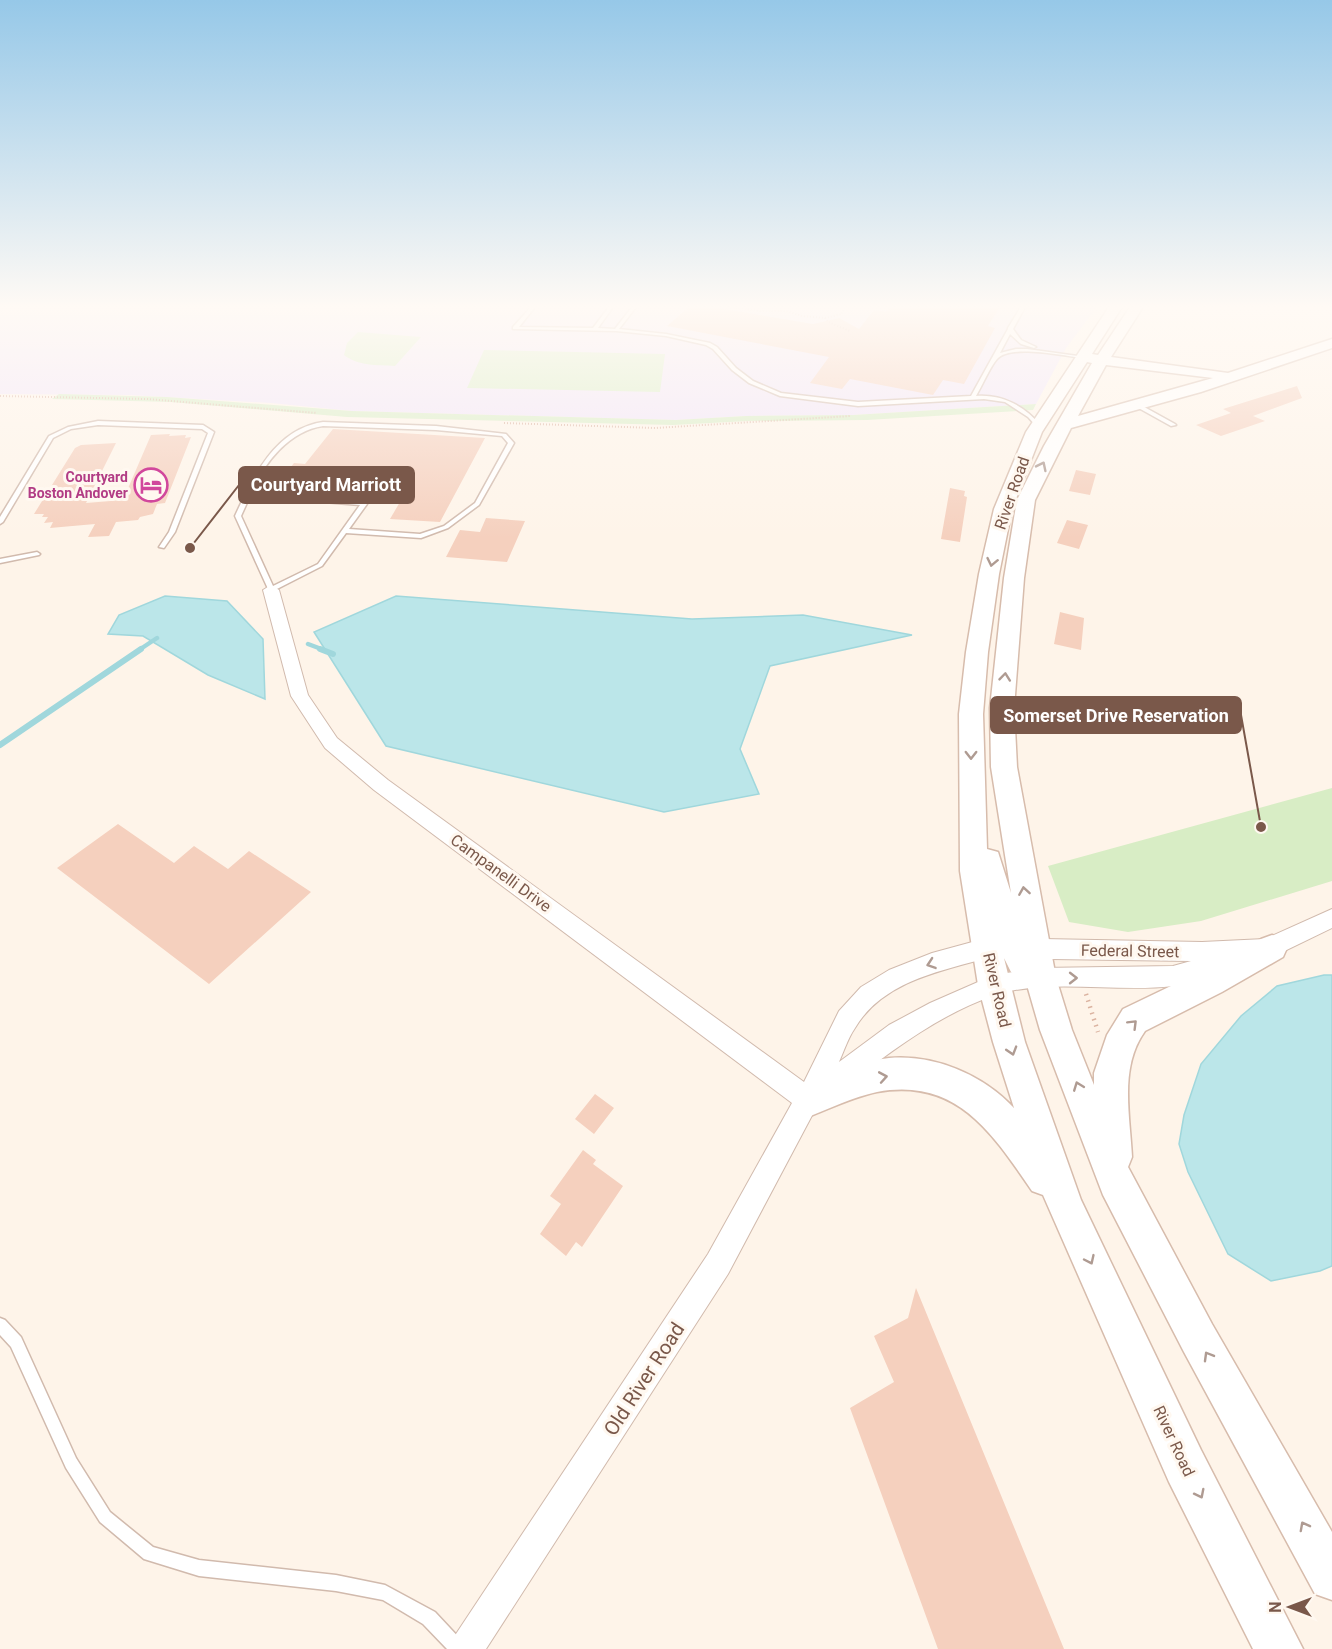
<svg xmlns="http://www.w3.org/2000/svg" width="1332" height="1649" font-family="Roboto,sans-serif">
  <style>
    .education { fill: #f1e5fa }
    .green { fill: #d8edc5 }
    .water { fill: #bbe6e9; stroke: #a0d7dc; stroke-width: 1.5 }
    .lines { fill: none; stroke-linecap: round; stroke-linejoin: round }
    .stream-far1 { stroke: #a0d7dc; stroke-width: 4.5 }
    .stream { stroke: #a0d7dc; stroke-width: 6 }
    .building { fill: #f5d0be }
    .lane-casing { stroke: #d1baad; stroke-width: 3 }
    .street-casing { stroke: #d1baad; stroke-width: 2 }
    .secondary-casing { stroke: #d7bcac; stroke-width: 3 }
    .path-far1 { stroke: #dbb3a0; stroke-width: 2; stroke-dasharray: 1 2; stroke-linecap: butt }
    .path { stroke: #dbb3a0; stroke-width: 4.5; stroke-dasharray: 1.5 5; stroke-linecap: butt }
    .lane { fill: #fff; fill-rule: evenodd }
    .street { fill: #fff; fill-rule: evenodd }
    .secondary { fill: #fff; fill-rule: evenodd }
    .oneway { stroke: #af9b92 }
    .labels { text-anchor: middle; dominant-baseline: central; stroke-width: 6; stroke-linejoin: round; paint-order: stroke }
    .far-hotel-label { font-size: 14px; font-weight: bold; fill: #b23c85; stroke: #fff8f0; text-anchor: end }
    .street-label { font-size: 16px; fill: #7a584a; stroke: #fff8f0 }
    .near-street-label { font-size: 20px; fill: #7a584a; stroke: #fff8f0 }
    .leader { fill: none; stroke: #7a584a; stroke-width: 2 }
    .callout-dot { fill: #7a584a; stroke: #fff8f0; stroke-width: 2 }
    .callout { fill: #7a584a; stroke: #7a584a; stroke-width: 2 }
    .callout-label { font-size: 18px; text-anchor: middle; font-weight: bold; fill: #fff }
  </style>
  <rect width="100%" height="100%" fill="#fef4e9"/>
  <!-- education -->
  <path class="education" d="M0,307H1097L1066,348L1036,404L853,415L746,416L676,420L352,411L271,403L129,395L0,394Z"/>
  <!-- green -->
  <path class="green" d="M358,332L421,337L395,366C377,365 358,366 344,355L347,343Z
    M484,350L665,354L660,392L467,388Z
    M59,394L167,397L352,411L676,420L746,416L853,415L1036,404L1033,410L867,420L748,421L673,425L347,417L171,402L52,399Z
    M1332,788V881L1201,921L1128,932L1069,922L1048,866Z"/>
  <!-- water -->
  <path class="water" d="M165,596L227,601L263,639L265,699L208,675L143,636L108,634L119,615Z
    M396,596L692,619L803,615L912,635L770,666L740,749L759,794L664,812L386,746L314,632Z
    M1324,975H1332V1266L1320,1271L1271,1281L1228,1254L1188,1172L1179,1144L1184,1115L1201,1064L1241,1016L1277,986Z"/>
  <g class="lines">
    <!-- stream-far1 -->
    <path class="stream-far1" d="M308,644L324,650
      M139,650L157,638"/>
    <!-- stream -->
    <path class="stream" d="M320,649L333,654
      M0,745L141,649"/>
  </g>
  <!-- building -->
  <path class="building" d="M689,307H712L813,324L839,318L859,329L874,310L886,312L890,307H1000L988,326L995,328L964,384L943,380L933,395L850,379L842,389L810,383L829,357L667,326Z
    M1297,386L1302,398L1253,416L1265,421L1221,436L1196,425L1231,413L1223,409Z
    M333,429L485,438L440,522L390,519L407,490L278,484L294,463L305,464Z
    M170,434L169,436L186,435L185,438L191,437L165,503L157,504L153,514L140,517L138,520L116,522L109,536L88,537L95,524L50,528L53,522L44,523L48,517H42L44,514H34L75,448L81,445L116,443L86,503L123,500L151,435Z
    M1076,470L1096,474L1090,495L1069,491Z
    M950,488L965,491L964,496L967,497L960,542L941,539Z
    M486,518L525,521L507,562L446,557L460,530L480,532Z
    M1067,520L1088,525L1079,549L1057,543Z
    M1060,612L1084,618L1081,650L1054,644Z
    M118,824L174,863L194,846L228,869L249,851L311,892L209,984L57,868Z
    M595,1094L614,1108L594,1134L575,1119Z
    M583,1150L596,1160L593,1164L623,1186L582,1247L576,1242L566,1256L540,1234L561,1204L550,1196Z
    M916,1288L1064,1649H938L850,1408L894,1382L874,1336L908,1318Z"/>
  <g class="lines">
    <defs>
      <path id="lane" d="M531,307H535L519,327L593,328L609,307H613L598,328L615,329L632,307H636L619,329L666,334L710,343L717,347L736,368L753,381L781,393L858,402L971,396L1008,329V328L1021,307H1025L1013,329L1021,340L1036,347L1034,348L1021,344L1010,334L1000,353L1016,349H1027L1085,357L1083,358C1064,356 1010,344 997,359C990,367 982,386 976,396C1002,394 1025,406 1041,426L1038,428L1028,417L1005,402L984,399L858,406L780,396L749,383L732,370L713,349L706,345L666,336L616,331L513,329V327Z
        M1137,403L1175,424L1176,425L1171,426L1135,406V404Z
        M98,421L203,425L214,432L175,532L164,548L159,547L169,532L208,433L202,429L98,425L71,429L53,438L3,522L0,524V517L49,436L68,427Z
        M323,422L436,426L506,434L514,443L479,505L448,528L421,538L346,533L322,566L273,591H269L235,516C253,477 275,429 323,422ZM323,426L436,430L502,436L508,443L475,503L444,526L420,534L349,529L367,504L366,503L252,492C264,463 289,431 323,426ZM250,496L360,505L318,564L273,586L241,516Z
        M37,552L40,554L39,555L0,563V559Z
        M0,1318L5,1320L21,1337L76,1458L110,1512L153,1547L199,1560L336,1575L385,1585L435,1612L464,1643L466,1649H447L423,1624L383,1600L336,1591L199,1576L144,1559L100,1522L66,1468L11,1347L0,1335Z"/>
      <path id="street" d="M271,585L279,590L308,695L337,738L388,780L804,1082L839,1011L861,987L889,970L932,953L987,938L1202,942L1265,939L1332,909V928L1270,958C1260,961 1251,958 1241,959L1239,968C1219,975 1194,983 1173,986C1118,993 1047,978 995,995C937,1015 888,1054 840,1090L831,1094L825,1091L728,1274L486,1649H448L454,1637L708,1254L792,1103L374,790L325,748L291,696L263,590ZM987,958L1191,961L1173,966L1040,968L994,975L930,1003L889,1025L839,1062C844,1051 848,1038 855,1028C882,982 940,971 987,958Z"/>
      <path id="secondary" d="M1109,307H1122L1092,354L1098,355L1130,307H1143L1111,357L1228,373L1332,339V348L1201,392L1071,428L1035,500L1024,578L1014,708L1017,767L1056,978L1072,1030L1094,1085V1073L1107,1035L1123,1009L1200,972L1261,939L1272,935L1283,939L1287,948L1283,957L1222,992L1145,1031C1119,1067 1130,1115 1132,1157L1128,1167L1212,1324L1332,1532V1600L1315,1594L1184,1352L1103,1195L1040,1030L1027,985L1011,972L1004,958L1025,1042L1081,1200L1201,1450L1303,1649H1253L1169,1482L1043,1195L1032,1191C993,1134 957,1077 877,1092C853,1097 831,1108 808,1117L796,1112L791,1100L796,1088C825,1076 857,1061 889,1058C935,1054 983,1075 1014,1108L993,1042L978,985L960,871L959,714L966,652L979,574L994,509L1026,432ZM1087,362L1092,363L1044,446L1017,500L1004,578L990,708L991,767L1011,893L998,852L987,849L983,714L988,652L999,574L1012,509L1042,432ZM1106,365L1213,378L1078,416Z"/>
    </defs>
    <!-- lane casing -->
    <use href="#lane" class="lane-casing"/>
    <!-- street casing -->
    <use href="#street" class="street-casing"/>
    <!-- secondary casing -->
    <use href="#secondary" class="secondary-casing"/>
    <!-- path-far1 -->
    <path class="path-far1" d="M730,307L760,311H786L802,316L825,318L842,314L844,307
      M825,318L828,322L850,331
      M0,396L147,399L317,413
      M504,423L655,428L850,416"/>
    <!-- path -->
    <path class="path" d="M1086,994L1098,1032"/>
    <!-- lane -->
    <use href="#lane" class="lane"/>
    <!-- street -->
    <use href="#street" class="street"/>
    <!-- secondary -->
    <use href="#secondary" class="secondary"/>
  </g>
  <!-- one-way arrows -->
  <defs><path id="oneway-chevron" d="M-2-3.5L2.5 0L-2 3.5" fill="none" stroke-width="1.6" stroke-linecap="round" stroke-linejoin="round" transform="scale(1.5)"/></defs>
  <g class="oneway">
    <use href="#oneway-chevron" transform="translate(1042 466) rotate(-64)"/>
    <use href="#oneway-chevron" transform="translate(992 562) rotate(102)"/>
    <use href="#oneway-chevron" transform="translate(1005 677) rotate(-84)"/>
    <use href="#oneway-chevron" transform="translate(971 755) rotate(90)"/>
    <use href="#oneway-chevron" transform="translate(1024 891) rotate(-99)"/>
    <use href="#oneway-chevron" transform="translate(931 964) rotate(161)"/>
    <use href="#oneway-chevron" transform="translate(1073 978)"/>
    <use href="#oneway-chevron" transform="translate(1133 1024) rotate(-45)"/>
    <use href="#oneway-chevron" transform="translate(1012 1051) rotate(73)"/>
    <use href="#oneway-chevron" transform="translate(883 1077) rotate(-10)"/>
    <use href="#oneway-chevron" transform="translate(1078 1086) rotate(-111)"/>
    <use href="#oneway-chevron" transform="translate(1090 1260) rotate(65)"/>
    <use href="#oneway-chevron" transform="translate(1208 1356) rotate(-120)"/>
    <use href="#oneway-chevron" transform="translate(1200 1494) rotate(63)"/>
    <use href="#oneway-chevron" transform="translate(1304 1526) rotate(-118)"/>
  </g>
  <!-- sky -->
  <linearGradient id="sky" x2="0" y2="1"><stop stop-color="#96c8e8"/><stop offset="0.57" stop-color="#fffaf5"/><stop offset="1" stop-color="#fffaf5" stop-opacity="0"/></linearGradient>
  <rect width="1332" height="538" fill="url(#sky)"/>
  <!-- icons -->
  <defs>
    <symbol id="hotel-ring" viewBox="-11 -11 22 22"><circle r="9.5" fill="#fff8f0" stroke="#d1479c" stroke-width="1.5"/><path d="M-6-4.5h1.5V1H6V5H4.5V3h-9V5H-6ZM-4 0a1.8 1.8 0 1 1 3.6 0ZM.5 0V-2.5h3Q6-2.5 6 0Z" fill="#d1479c"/></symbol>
  </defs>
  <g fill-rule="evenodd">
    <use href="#hotel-ring" x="132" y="466" width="38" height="38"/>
  </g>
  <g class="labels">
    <!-- far-hotel labels -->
    <g class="far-hotel-label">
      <text x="128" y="477">Courtyard<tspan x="128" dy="16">Boston Andover</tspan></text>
    </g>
    <!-- street labels -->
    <g class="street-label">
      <text transform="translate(1012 493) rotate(-71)">River Road</text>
      <text transform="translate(501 873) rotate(36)">Campanelli Drive</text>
      <text transform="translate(1130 951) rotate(1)">Federal Street</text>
      <text transform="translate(997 990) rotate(77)">River Road</text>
      <text transform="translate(1174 1441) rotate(65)">River Road</text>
    </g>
    <!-- near-street labels -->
    <g class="near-street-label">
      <text transform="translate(644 1379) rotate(-57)">Old River Road</text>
    </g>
  </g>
  <!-- callouts -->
  <path class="leader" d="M190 548L239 485M1261 827L1241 715"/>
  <g class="callout-dot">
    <circle cx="190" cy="548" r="6"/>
    <circle cx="1261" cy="827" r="6"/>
  </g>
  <g class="callout">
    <rect x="239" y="467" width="175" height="36" rx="6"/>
    <rect x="991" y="697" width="250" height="36" rx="6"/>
  </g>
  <g class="callout-label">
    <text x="326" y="491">Courtyard Marriott</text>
    <text x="1116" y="722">Somerset Drive Reservation</text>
  </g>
  <!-- north arrow -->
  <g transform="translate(1290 1607) rotate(270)" stroke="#fff8f0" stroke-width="4.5" paint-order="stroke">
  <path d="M0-4.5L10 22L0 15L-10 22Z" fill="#7a584a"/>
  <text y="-9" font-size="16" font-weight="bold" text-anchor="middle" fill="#7a584a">N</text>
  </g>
</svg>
